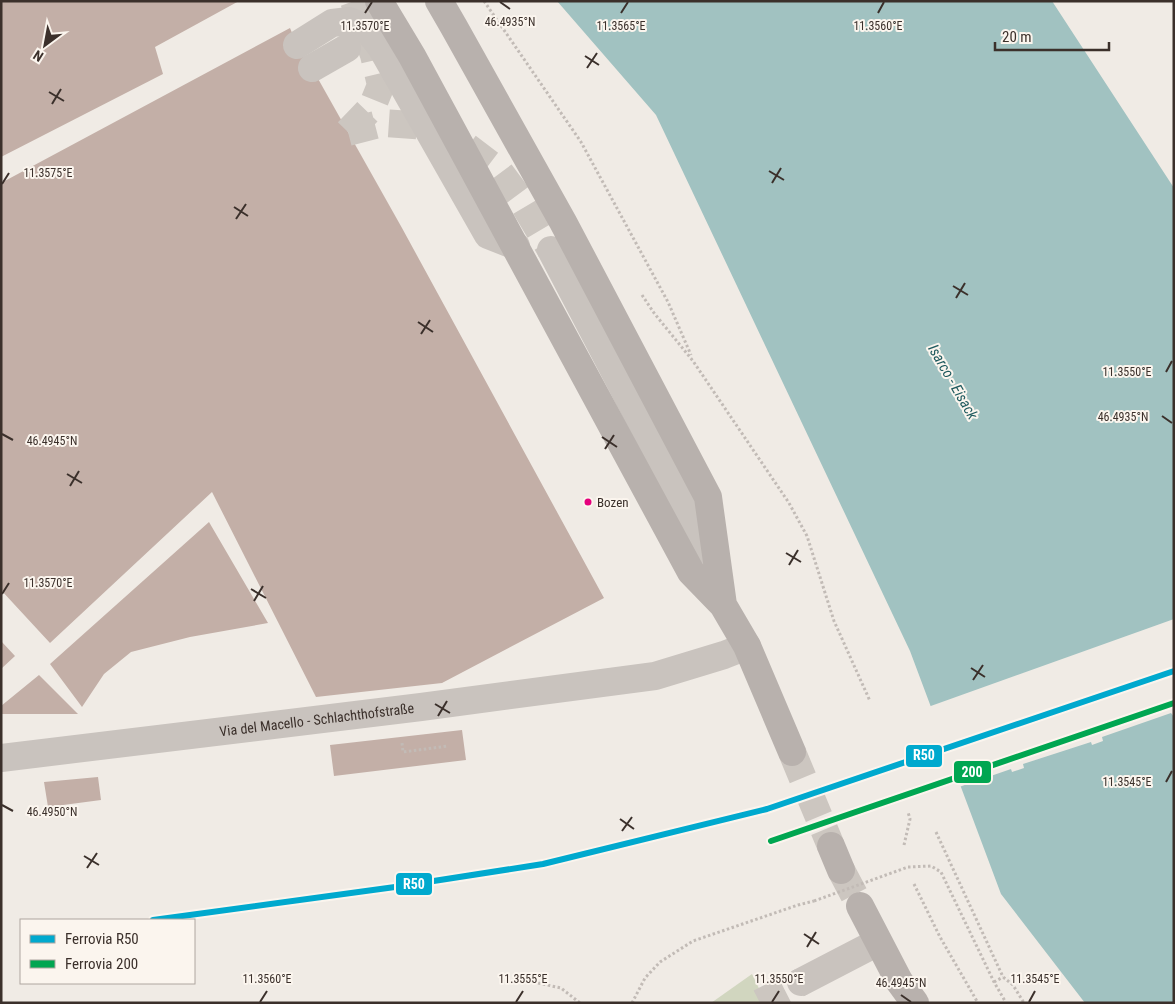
<svg xmlns="http://www.w3.org/2000/svg" width="1175" height="1004" font-family="'Roboto Condensed',sans-serif">
  <style>
    .green { fill: #d1d6bf }
    .water { fill: #a1c2c1 }
    .pier { fill: #f0ebe5 }
    .building { fill: #c3afa7 }
    .lines { fill: none; stroke-linecap: round; stroke-linejoin: round }
    .minor-tunnel { stroke: #ccc6c0; stroke-width: 28; stroke-dasharray: 28 14; stroke-linecap: butt }
    .major-tunnel { stroke: #ccc6c0; stroke-width: 28; stroke-dasharray: 28 14; stroke-linecap: butt }
    .path { stroke: #c2bbb6; stroke-width: 3; stroke-dasharray: 2.5 2.5; stroke-linecap: butt }
    .minor { stroke: #c9c3be; stroke-width: 28 }
    .major { stroke: #b8b1ad; stroke-width: 28 }
    .path-bridge { stroke: #c2bbb6; stroke-width: 3; stroke-dasharray: 2.5 2.5; stroke-linecap: butt }
    .rail-1-casing { stroke: #fbf5ee; stroke-width: 10 }
    .rail-2-casing { stroke: #fbf5ee; stroke-width: 10 }
    .rail-1 { stroke: #00a9ce; stroke-width: 6 }
    .rail-2 { stroke: #00a651; stroke-width: 6 }
    .ticks { fill: none; stroke: #3b302b; stroke-width: 2 }
    .bus-dot { fill: #e5007d; stroke: #fbf5ee; stroke-width: 2 }
    .labels { text-anchor: middle; dominant-baseline: central; stroke-width: 4; stroke-linejoin: round; paint-order: stroke }
    .bus-label { font-size: 13px; fill: #3b302b; stroke: #fbf5ee; text-anchor: start }
    .street-label { font-size: 14px; fill: #3b302b; stroke: #fbf5ee }
    .water-label { font-size: 15px; font-style: italic; fill: #1f5a5e; stroke: #fbf5ee }
    .ticks-label { font-size: 12px; text-anchor: middle; fill: #3b302b; stroke: #fbf5ee; stroke-width: 4; stroke-linejoin: round; paint-order: stroke }
    .line-badge { stroke: #fbf5ee; stroke-width: 2 }
    .badge-label { font-size: 14px; text-anchor: middle; font-weight: bold; fill: #fff }
  </style>
  <rect width="100%" height="100%" fill="#f0ebe5"/>
  <!-- green -->
  <path class="green" d="M752,974L766,1003H711Z"/>
  <!-- water -->
  <path class="water" d="M557,1H1052L1174,188V1003H1085L1001,894L910,651L656,115Z"/>
  <!-- pier -->
  <path class="pier" d="M1174,619V717L1171,713L1102,737L1103,741L1092,745L1091,742L1023,764L1024,768L1012,772L1011,769L959,787L928,707Z"/>
  <!-- building -->
  <path class="building" d="M1,1H239L155,47L163,74L1,157Z
    M290,28L297,45L312,68L402,228L604,598L442,683L316,697L212,492L50,643L1,590V183Z
    M209,522L268,623L190,637L131,652L104,674L82,707L50,664Z
    M1,641L15,656L1,669Z
    M39,675L78,714H1V706Z
    M462,730L466,760L334,776L330,745Z
    M98,777L101,800L48,807L44,782Z"/>
  <g class="lines">
    <!-- minor-tunnel -->
    <path class="minor-tunnel" d="M348,132L383,123L428,126L458,140L499,171L525,206L551,250
      M348,132L372,107L381,85L374,55L354,1
      M760,1003L801,982"/>
    <!-- major-tunnel -->
    <path class="major-tunnel" d="M792,752L831,846
      M841,870L860,906"/>
    <!-- path -->
    <path class="path" d="M484,1L581,142L668,302L691,355
      M642,295L654,313L693,361L789,503L807,536L834,621L870,701
      M402,743L403,752L448,746
      M936,832L1003,977L1013,985L1024,1003
      M904,845L910,819L908,812
      M908,867L931,866L941,872L994,982L1005,1001
      M914,884L940,937L978,1003
      M994,982L1003,977
      M538,983L561,988L580,1003
      M632,1003L645,978L660,962L693,941L798,905L814,901"/>
    <!-- minor -->
    <g class="minor">
      <path d="M297,45L332,23L349,21L366,28L381,47L488,235L516,246"/>
      <path d="M312,68L347,48"/>
      <path d="M551,250L717,567"/>
      <path id="s1" d="M1,758L421,707L655,676L724,655L747,646"/>
      <path d="M801,982L878,942"/>
    </g>
    <!-- major -->
    <path class="major" d="M379,1L412,56L691,572L723,605L747,646L792,752
      M439,1L454,27L563,222L708,497L723,605
      M831,846L841,870
      M860,906L899,981L915,1003"/>
    <!-- path-bridge -->
    <path class="path-bridge" d="M814,901L908,867"/>
    <defs>
      <path id="rail-1" d="M153,920L395,887L543,864L767,809L1174,671"/>
      <path id="rail-2" d="M771,841L1174,703"/>
    </defs>
    <!-- rail-1 casing -->
    <use href="#rail-1" class="rail-1-casing"/>
    <!-- rail-2 casing -->
    <use href="#rail-2" class="rail-2-casing"/>
    <!-- rail-1 -->
    <use href="#rail-1" class="rail-1"/>
    <!-- rail-2 -->
    <use href="#rail-2" class="rail-2"/>
  </g>
  <!-- ticks -->
  <path class="ticks" d="M500,2L510,9M365,13L372,2M621,13L628,2M878,13L884,2M585,56L599,65M587,68L597,53M49,92L64,101M52,104L61,89M769,171L784,180M772,183L781,168M2,184L9,173M234,207L248,216M236,219L246,204M953,286L968,295M956,298L965,283M418,322L433,332M421,334L430,320M1166,372L1172,361M1162,416L1172,423M2,434L13,440M602,437L617,447M605,449L614,435M67,474L82,483M70,486L79,471M786,553L801,562M789,565L798,550M251,589L266,598M2,594L9,583M254,601L263,586M971,668L985,677M973,680L983,665M435,704L450,713M438,716L447,701M1166,782L1172,771M2,805L13,811M620,819L634,829M622,831L632,817M84,856L99,865M87,868L97,853M804,934L819,944M807,947L816,932M901,995L911,1002M260,1002L267,991M516,1002L523,991M772,1002L779,991M1029,1002L1035,991"/>
  <!-- markers -->
  <circle class="bus-dot" cx="588" cy="502" r="4.5"/>
  <g class="labels">
    <!-- bus labels -->
    <g class="bus-label">
      <text x="597" y="502">Bozen</text>
    </g>
    <!-- street labels -->
    <g class="street-label">
      <text stroke="none"><textPath href="#s1" startOffset="318">Via del Macello - Schlachthofstraße</textPath></text>
    </g>
    <!-- water labels -->
    <g class="water-label">
      <text transform="translate(953 382) rotate(60)">Isarco - Eisack</text>
    </g>
  </g>
  <g class="ticks-label">
    <text x="510" y="26">46.4935°N</text>
    <text x="365" y="30">11.3570°E</text>
    <text x="621" y="30">11.3565°E</text>
    <text x="878" y="30">11.3560°E</text>
    <text x="48" y="177">11.3575°E</text>
    <text x="1127" y="376">11.3550°E</text>
    <text x="1123" y="421">46.4935°N</text>
    <text x="52" y="445">46.4945°N</text>
    <text x="48" y="587">11.3570°E</text>
    <text x="1127" y="786">11.3545°E</text>
    <text x="52" y="816">46.4950°N</text>
    <text x="267" y="983">11.3560°E</text>
    <text x="523" y="983">11.3555°E</text>
    <text x="779" y="983">11.3550°E</text>
    <text x="1035" y="983">11.3545°E</text>
    <text x="901" y="987">46.4945°N</text>
  </g>
  <g class="line-badge">
    <rect x="905" y="744" width="38" height="24" rx="5" fill="#00a9ce"/>
    <rect x="953" y="760" width="39" height="24" rx="5" fill="#00a651"/>
    <rect x="395" y="872" width="38" height="24" rx="5" fill="#00a9ce"/>
  </g>
  <g class="badge-label">
    <text x="924" y="760">R50</text>
    <text x="972" y="777">200</text>
    <text x="414" y="889">R50</text>
  </g>
  <!-- border -->
  <rect width="1175" height="1004" fill="none" stroke="#3b302b" stroke-width="5"/>
  <!-- legend -->
  <rect x="20" y="919" width="175" height="65" fill="#fbf5ee" stroke="#aea6a0"/>
  <rect x="30" y="935" width="25" height="8" fill="#00a9ce" stroke="#aea6a0"/>
  <text x="65" y="944" font-size="15" fill="#3b302b">Ferrovia R50</text>
  <rect x="30" y="960" width="25" height="8" fill="#00a651" stroke="#aea6a0"/>
  <text x="65" y="969" font-size="15" fill="#3b302b">Ferrovia 200</text>
  <!-- north arrow -->
  <g transform="translate(45 45) rotate(212)" stroke="#fbf5ee" stroke-width="4" paint-order="stroke">
  <path d="M0-4L9 19L0 12L-9 19Z" fill="#3b302b"/>
  <text y="-8" font-size="14" font-weight="bold" text-anchor="middle" fill="#3b302b">N</text>
  </g>
  <!-- scale -->
  <path d="M995 42v8h114v-8" fill="none" stroke="#3b302b" stroke-width="2.5"/>
  <text x="1002" y="42" font-size="15" fill="#3b302b" stroke="#fbf5ee" stroke-width="4" paint-order="stroke">20 m</text>
</svg>
